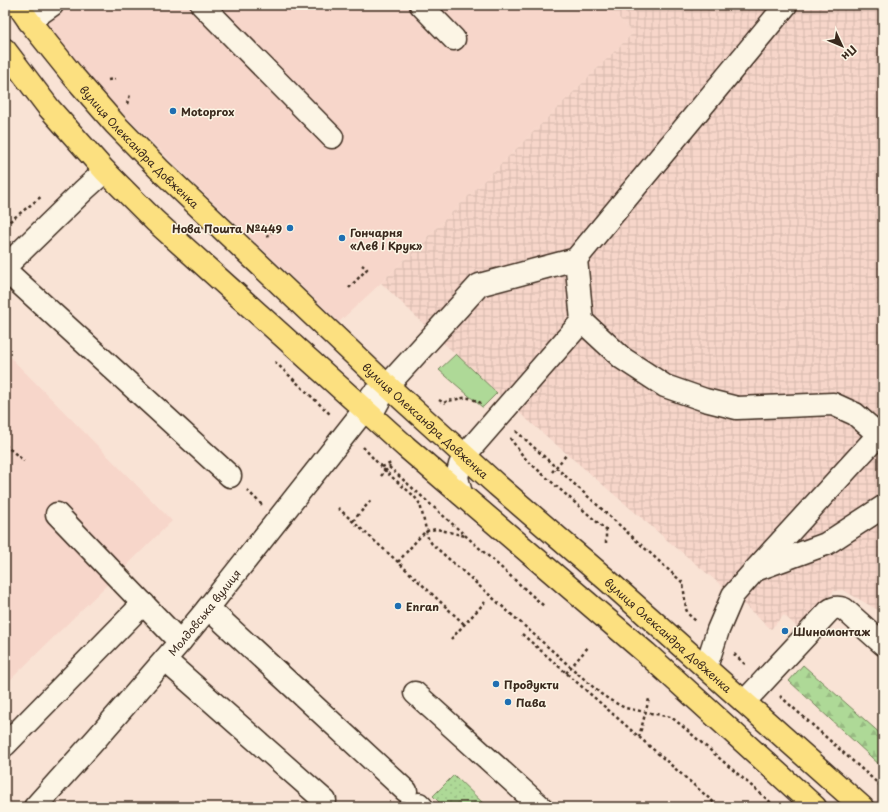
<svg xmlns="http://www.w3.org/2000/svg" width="888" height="812" font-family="'Playpen Sans',sans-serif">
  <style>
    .built { fill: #f7d6ca }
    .industrial { fill: url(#industrial-grid) }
    .green { fill: #aed997; stroke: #74825a }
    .forest { fill: url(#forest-firs); stroke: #74825a }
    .park { fill: url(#park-dots); stroke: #74825a }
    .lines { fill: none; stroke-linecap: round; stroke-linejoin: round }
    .minor-casing { stroke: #3b2a1e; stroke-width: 25 }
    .major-casing { stroke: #3b2a1e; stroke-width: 25 }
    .path { stroke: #3b2a1e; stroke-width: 2.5; stroke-dasharray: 3 3; stroke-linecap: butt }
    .minor { stroke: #fcf5e5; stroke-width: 22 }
    .major { stroke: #fce080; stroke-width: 22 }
    .poi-dot { fill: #1f6fb2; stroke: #fcf5e5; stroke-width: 1.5 }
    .labels { text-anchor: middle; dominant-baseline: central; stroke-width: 3; stroke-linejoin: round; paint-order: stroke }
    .poi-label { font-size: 11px; font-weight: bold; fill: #3b2a1e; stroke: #fcf5e5; text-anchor: start }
    .street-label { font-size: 11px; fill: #3b2a1e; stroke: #fcf5e5 }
  </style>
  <defs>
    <pattern id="industrial-grid" width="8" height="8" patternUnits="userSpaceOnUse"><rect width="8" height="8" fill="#f7d6ca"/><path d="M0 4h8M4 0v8" fill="none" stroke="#d5b8ad"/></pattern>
    <pattern id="forest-firs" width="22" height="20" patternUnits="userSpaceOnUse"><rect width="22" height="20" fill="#aed997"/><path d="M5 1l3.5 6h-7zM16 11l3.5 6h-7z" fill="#97ba82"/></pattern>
    <pattern id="park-dots" width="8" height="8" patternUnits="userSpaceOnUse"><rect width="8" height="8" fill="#aed997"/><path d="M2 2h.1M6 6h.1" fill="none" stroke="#97ba82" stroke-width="1.8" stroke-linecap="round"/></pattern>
  </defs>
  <rect width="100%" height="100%" fill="#f9e3d5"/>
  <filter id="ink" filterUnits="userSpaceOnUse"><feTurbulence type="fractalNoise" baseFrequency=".025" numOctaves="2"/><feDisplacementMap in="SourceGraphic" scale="8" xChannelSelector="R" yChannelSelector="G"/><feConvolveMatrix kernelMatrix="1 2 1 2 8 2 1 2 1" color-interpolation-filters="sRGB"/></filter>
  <g filter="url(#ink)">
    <!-- built -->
    <path class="built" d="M31,5H607L633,33L381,283L339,322L192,182L84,75Z
      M5,352L172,521L5,685Z"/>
    <!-- industrial -->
    <path class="industrial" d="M607,5H883V613L843,590L834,591L799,629L784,615L771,629L733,595L667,540L509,404L434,334L381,283L633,33Z"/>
    <!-- green -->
    <path class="green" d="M456,354L497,393L483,407H482L439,370Z"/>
    <!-- forest -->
    <path class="forest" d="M803,665L883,736V768L789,681Z"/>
    <!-- park -->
    <path class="park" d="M454,775L487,807H444L433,796Z"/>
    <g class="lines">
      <defs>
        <g id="minor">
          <path d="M202,5L332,137"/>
          <path d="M421,5L454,39"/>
          <path d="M29,21L52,5"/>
          <path d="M576,259L582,321L622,358L665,386L705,400L737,408L833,404L855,414L879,435"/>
          <path d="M5,267L84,190L105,171"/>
          <path d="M5,270L230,476"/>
          <path d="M371,415L387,386L479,285L576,259L786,5"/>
          <path d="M461,494L457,477L460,465L464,456L498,417L582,321"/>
          <path d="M57,514L180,642"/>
          <path d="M758,569L826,544L883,507"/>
          <path d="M208,608L406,791"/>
          <path d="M165,660L325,801"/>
          <path d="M706,667L718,630L733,595L755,570L883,430"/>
          <path d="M415,693L541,807"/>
          <path d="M744,702L829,611C834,607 838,607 844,609L883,644"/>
          <path d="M5,745L135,612L144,604"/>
          <path d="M419,804L422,807"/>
          <path id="s1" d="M35,807L96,739L180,642L208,608L365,409L372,395"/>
        </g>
        <g id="major">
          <path id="s2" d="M18,5L29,21L74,77L115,124L159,169L381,380L497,485L607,580L862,807"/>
          <path d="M5,50L49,108L105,171L155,221L406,447L646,653L815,807"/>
        </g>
      </defs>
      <!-- minor casing -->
      <use href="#minor" class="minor-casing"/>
      <!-- major casing -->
      <use href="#major" class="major-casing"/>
      <!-- path -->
      <path class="path" d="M108,80L115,79
        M127,104L130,95
        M5,225L42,196
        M267,237L273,231L270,227
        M349,288L367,269L362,265
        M275,362L331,415
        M439,400L444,403C447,401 449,401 453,400C468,397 467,396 481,403
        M516,431L683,583L686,609L688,614L697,622
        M510,438L523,456L529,462L606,530V543
        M5,445L24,461
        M363,447L385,471L414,496L420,504L428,538L432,544L601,694L610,700L625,708L671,717L681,725L776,807
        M382,467L391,463
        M389,467L545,607
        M552,472L567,454
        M381,476L390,466
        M247,490L262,505
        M338,508L398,562L464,624
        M353,521L372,499
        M398,562L417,540L426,531L437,529L465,536
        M522,634L639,737L719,807
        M451,639L485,602
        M734,654L747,666
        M566,673L589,646
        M780,696L883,788
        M639,737L649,699"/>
      <!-- minor -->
      <use href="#minor" class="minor"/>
      <!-- major -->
      <use href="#major" class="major"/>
    </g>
  </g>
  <!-- markers -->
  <g class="poi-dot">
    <circle cx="173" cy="111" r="4"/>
    <circle cx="290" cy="228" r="4"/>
    <circle cx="342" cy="238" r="4"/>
    <circle cx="398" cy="606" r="4"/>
    <circle cx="785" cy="631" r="4"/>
    <circle cx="496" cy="684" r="4"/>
    <circle cx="508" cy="702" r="4"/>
  </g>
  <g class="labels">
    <!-- poi labels -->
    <g class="poi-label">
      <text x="181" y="111">Motoprox</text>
      <text x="282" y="228" text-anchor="end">Нова Пошта №449</text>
      <text x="350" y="232">Гончарня<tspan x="350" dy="13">«Лев і Крук»</tspan></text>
      <text x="406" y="606">Enran</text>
      <text x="793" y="631">Шиномонтаж</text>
      <text x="504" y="684">Продукти</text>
      <text x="516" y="702">Пава</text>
    </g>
    <!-- street labels -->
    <g class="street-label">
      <text stroke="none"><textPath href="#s2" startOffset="187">вулиця Олександра Довженка</textPath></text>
      <text stroke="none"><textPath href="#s2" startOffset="583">вулиця Олександра Довженка</textPath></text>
      <text stroke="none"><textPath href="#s1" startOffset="258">Молдовська вулиця</textPath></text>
      <text stroke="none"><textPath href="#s2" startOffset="907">вулиця Олександра Довженка</textPath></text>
    </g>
  </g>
  <!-- margin -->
  <rect width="888" height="812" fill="none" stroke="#fcf5e5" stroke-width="20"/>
  <rect x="10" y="10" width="868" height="792" fill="none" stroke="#3b2a1e" stroke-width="1.5" filter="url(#ink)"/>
  <!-- north arrow -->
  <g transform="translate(842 46) rotate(134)" stroke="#fcf5e5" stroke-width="3" paint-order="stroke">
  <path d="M0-3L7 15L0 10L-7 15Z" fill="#3b2a1e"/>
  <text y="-6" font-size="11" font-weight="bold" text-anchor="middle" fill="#3b2a1e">Пн</text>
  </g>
</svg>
